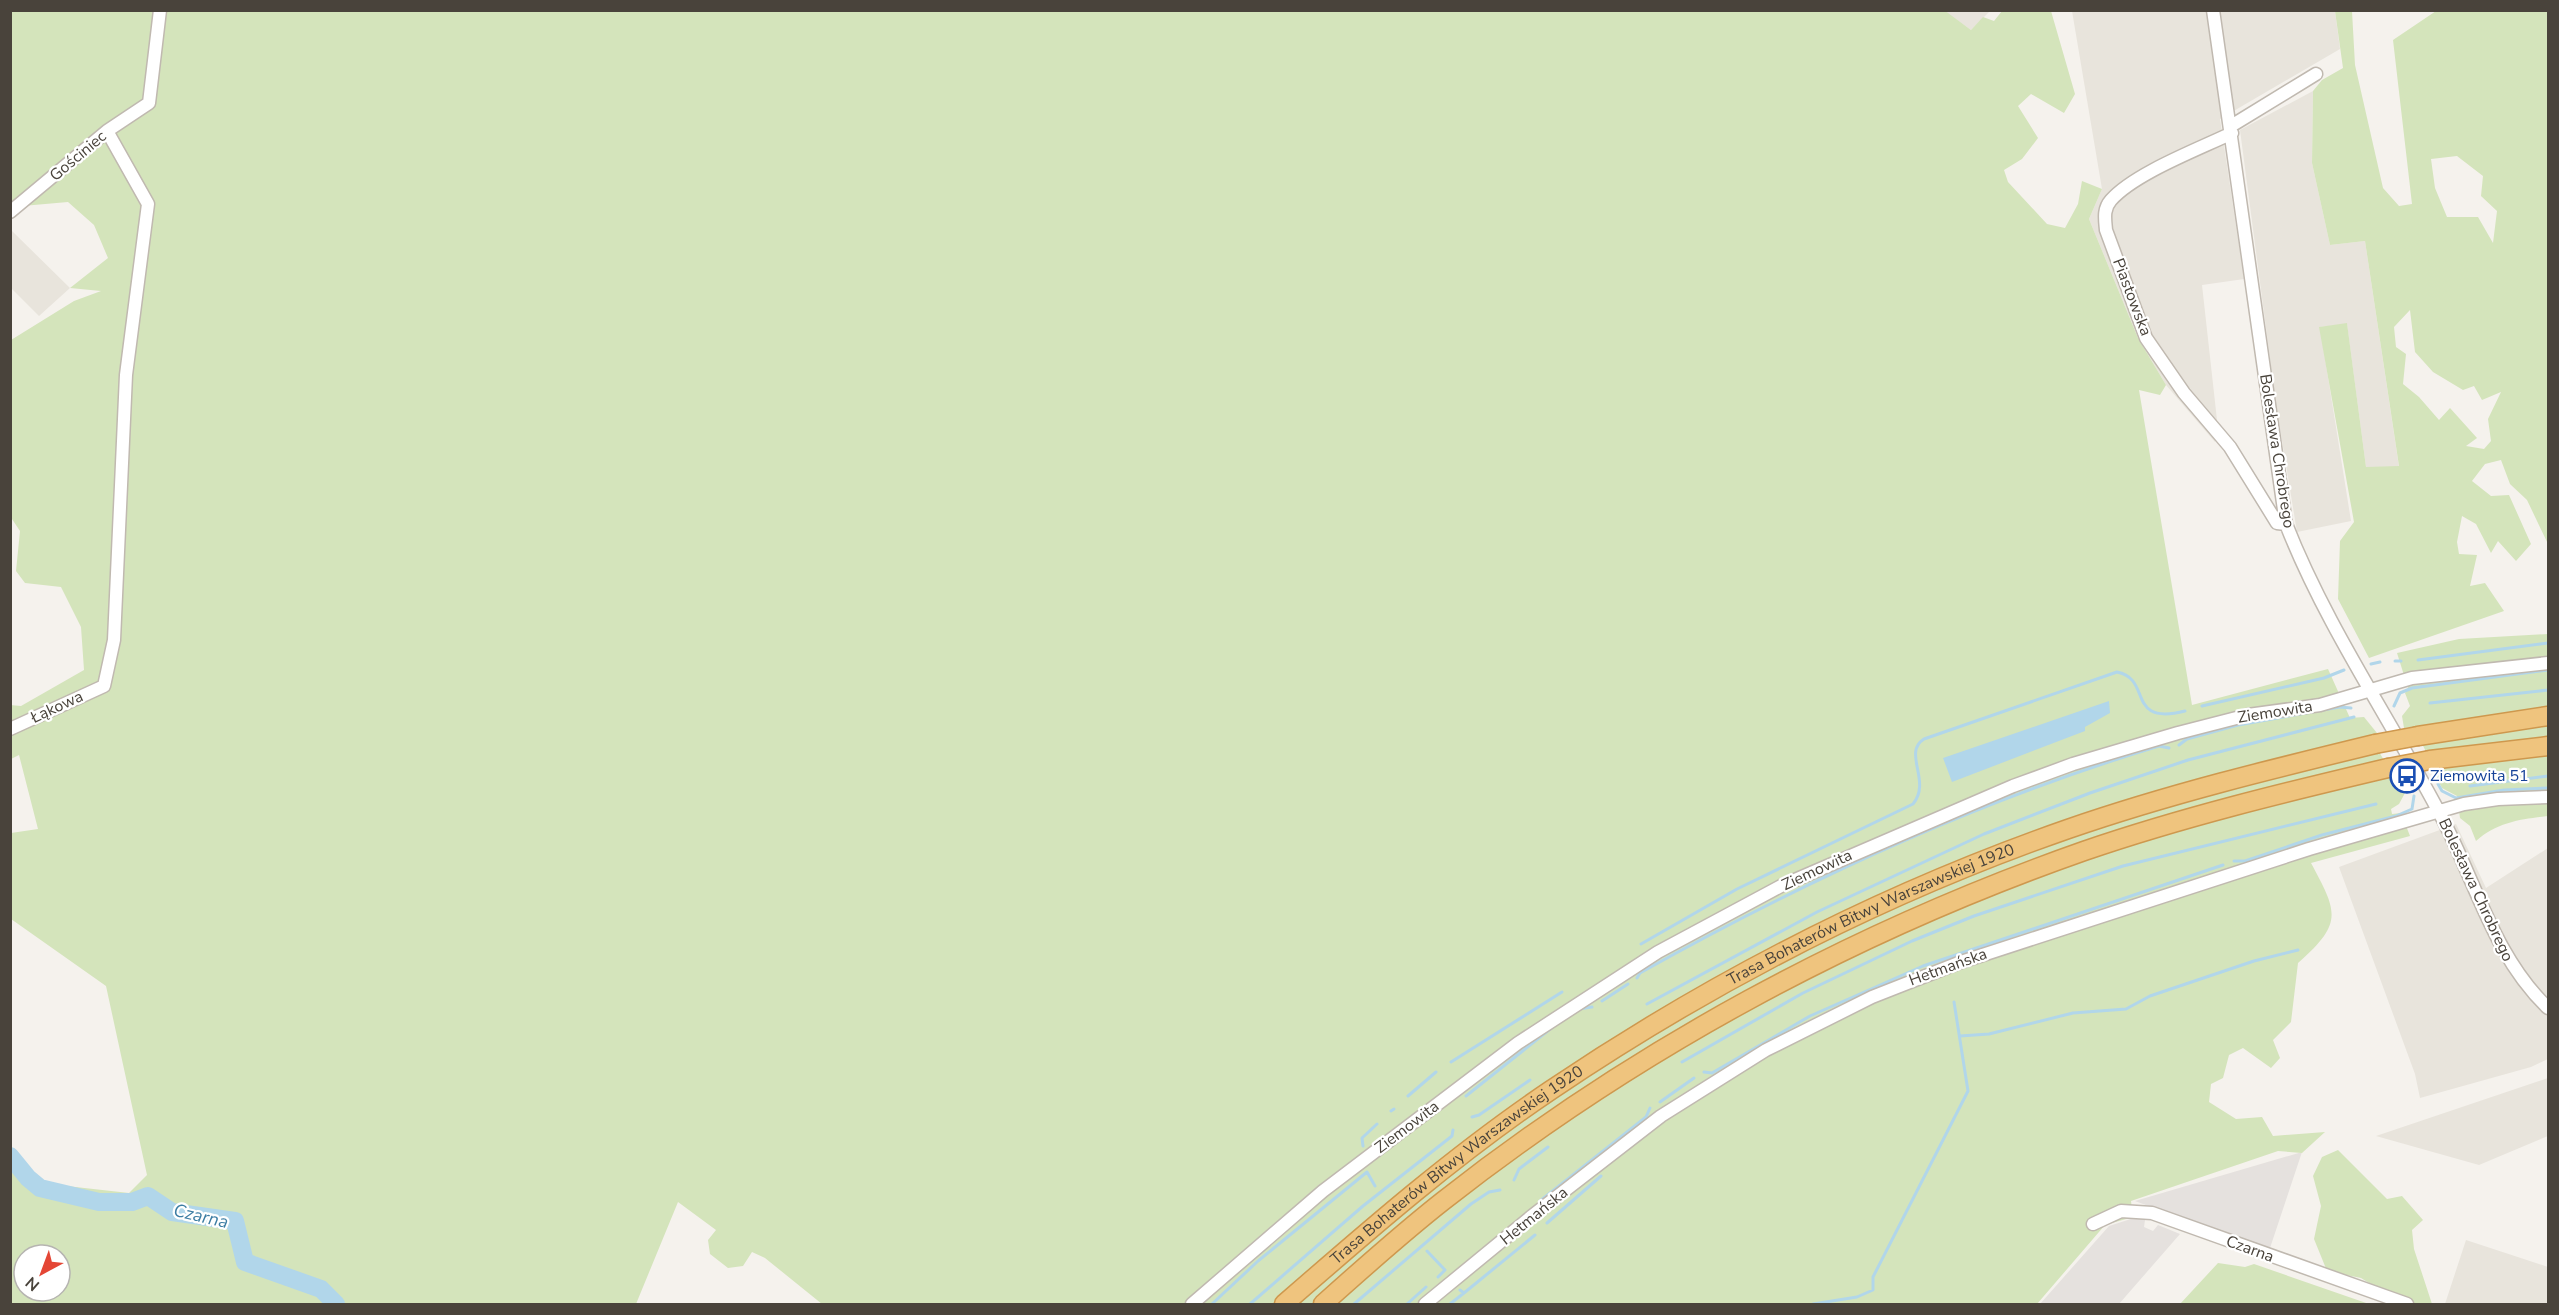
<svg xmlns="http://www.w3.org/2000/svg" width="2559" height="1315" font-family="'Nunito Sans',sans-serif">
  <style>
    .residential { fill: #e8e4dc }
    .industrial { fill: #e5e1de }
    .green { fill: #d4e4bb; fill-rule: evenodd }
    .water { fill: #b1d6ea }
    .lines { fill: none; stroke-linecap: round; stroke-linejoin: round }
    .stream { stroke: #b1d6ea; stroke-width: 3 }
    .river { stroke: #b1d6ea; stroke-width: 18 }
    .minor-casing { stroke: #c0b9b0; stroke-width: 15 }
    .highway-casing { stroke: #ce984e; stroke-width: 21 }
    .minor { stroke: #fff; stroke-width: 12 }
    .highway { stroke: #efc47e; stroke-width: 18 }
    .highway-bridge-casing { stroke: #ce984e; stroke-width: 21; stroke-linecap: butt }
    .highway-bridge { stroke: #efc47e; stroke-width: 18 }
    .labels { text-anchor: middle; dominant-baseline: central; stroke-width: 4.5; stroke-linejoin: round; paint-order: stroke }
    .street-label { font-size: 16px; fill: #49433b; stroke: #fff }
    .transit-label { font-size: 16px; fill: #164399; stroke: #fff; text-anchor: start }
    .water-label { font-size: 18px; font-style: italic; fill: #3c7da3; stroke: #fff }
  </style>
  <rect width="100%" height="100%" fill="#f5f2ed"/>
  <!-- residential -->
  <path class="residential" d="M1944,11H1990L1971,30Z
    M2072,11H2335L2340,49L2220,119L2244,279L2202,285L2217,420L2215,442L2166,385L2138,338L2089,219L2102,189Z
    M2313,91L2312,163L2330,245L2365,241L2399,467H2366L2347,324L2320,327L2351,521L2297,532L2276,404L2240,130Z
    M11,230L70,288L39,316L11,288Z
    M2456,824L2486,888L2548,848V1059L2531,1067L2420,1098L2415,1074L2339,867Z
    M2548,1078V1136L2479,1165L2376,1136Z
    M2466,1240L2548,1267V1304H2445Z"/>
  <!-- industrial -->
  <path class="industrial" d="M2302,1152L2269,1251L2135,1201Z
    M2137,1217L2145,1220L2144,1227L2153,1231L2158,1225L2180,1234L2119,1304H2040L2109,1226Z"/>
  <!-- green -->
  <path class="green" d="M1944,10L1971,30L1983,17L1994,21L2002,11H2051L2075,94L2064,113L2031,94L2018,106L2038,138L2022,159L2004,170L2008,182L2047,224L2065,228L2078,204L2082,181L2102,189L2089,219L2138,338L2166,385L2160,395L2139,390L2192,705L2328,669L2350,718L2364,717L2377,733L2370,736L2397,783L2403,782L2405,793L2399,804L2391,809L2392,814L2401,813L2410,836L2311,863C2338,913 2343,923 2298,963L2291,1022L2273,1040L2280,1058L2271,1068L2243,1048L2229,1055L2223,1078L2211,1084L2209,1102L2236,1119L2262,1117L2273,1136L2325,1132L2302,1153L2278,1151L2131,1201L2133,1217L2105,1225L2037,1304H822L765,1258L752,1252L743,1266L728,1268L710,1254L708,1240L716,1230L678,1202L636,1304H11V1147L40,1183L129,1193L147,1175L106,986L11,919V833L38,829L19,755L11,759L10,705L21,706L84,670L81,627L61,587L25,583L16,571L20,531L10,516L11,340L74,301L101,291L70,288L108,258L94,225L68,202L11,207V11ZM24,1255H60V1291H24Z
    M2335,11H2352L2355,65L2383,188L2399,206L2412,204L2393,40L2436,11H2548V544L2527,500L2510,484L2501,460L2485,464L2472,481L2491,496L2509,495L2531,544L2516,561L2498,541L2491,553L2476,524L2462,516L2457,542L2459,554L2477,555L2470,586L2485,583L2504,611L2369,658L2338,599L2340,541L2354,522L2319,327L2347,323L2366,467L2399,466L2365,241L2330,245L2312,163L2313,91L2322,80L2343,68ZM2457,156L2483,176L2481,196L2497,211L2493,243L2478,217H2447L2435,188L2431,159ZM2410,310L2415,352L2433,372L2463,390L2474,386L2482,400L2501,392L2488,419L2491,441L2484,449L2466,446L2477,438L2450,408L2439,420L2419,397L2403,384L2406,354L2396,347L2394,327Z
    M2548,634V816C2521,819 2497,822 2476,841L2470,826L2460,818L2457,796L2442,788L2435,775L2438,774L2413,727L2404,728L2402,716L2410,706L2405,693L2408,688L2397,653L2459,639Z
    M2338,1150L2387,1199L2402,1196L2423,1220L2412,1230L2414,1249L2432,1304H2417L2387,1294L2361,1278L2327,1271L2314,1239L2321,1206L2313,1176L2322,1157Z
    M2218,1263L2245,1267L2254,1264L2369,1304H2180Z"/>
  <!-- water -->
  <path class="water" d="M2109,701L2110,713L2085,727V731L1952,782L1943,758Z"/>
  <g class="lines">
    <!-- stream -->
    <path class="stream" d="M2418,660L2548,643
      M2395,661H2401
      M2371,664L2380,662
      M2430,703L2548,690
      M2202,706L2324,678L2344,670
      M2394,706L2400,693L2412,688L2548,670
      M2179,745L2187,739L2238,725L2340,707L2351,708
      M2438,784L2442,791L2456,798L2504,790L2548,788
      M2470,786L2548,776
      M2234,861H2245L2322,835L2396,816L2412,809L2414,796
      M1641,944L1737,889L1913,804C1932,781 1902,753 1924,739L2117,672C2153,679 2125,726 2185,711
      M1637,978L1640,973C1806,880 1977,801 2159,746L2169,748
      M1602,1001L1628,984
      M1647,1004L1817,912L1984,834L2090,793L2188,760L2354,717
      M1579,1009L1592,1007
      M1960,1036L1989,1034L2073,1013L2126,1009L2150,996L2254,961L2298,950
      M1451,1062L1562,992
      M1682,1062L1803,993L1912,941L1974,916L2123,866L2376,804
      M1704,1072L1712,1073L1810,1016L1923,966L2223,865
      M1408,1096L1436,1072
      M1466,1096L1554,1026
      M1660,1102L1694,1078
      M1391,1111L1394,1109
      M1472,1117L1479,1115L1530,1080
      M1363,1146L1362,1138L1377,1124
      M1514,1180L1519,1169L1548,1147
      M1540,1201L1646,1117L1650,1108
      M1547,1223L1601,1176
      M1427,1251L1445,1270L1438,1277
      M1464,1293L1535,1235
      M1212,1304L1258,1261L1367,1172L1375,1186
      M1250,1304L1363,1206L1452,1136L1453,1130
      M1354,1304L1471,1204L1489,1192L1500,1190
      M1407,1304L1426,1287
      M1450,1304L1464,1293L1460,1290
      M1813,1304L1857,1297L1873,1290V1277L1968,1091L1954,1002"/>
    <!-- river -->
    <path class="river" d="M10,1156L28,1178L40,1188L99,1202H132L148,1196L172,1212L235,1221L245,1262L321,1289L336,1304"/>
    <defs>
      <path id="minor" d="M2213,10L2286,524C2326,626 2389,717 2440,814C2475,879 2493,956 2548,1008
        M2231,126L2316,74
        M2232,133C2199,149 2135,173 2111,200C2103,209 2105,219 2106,230L2146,338L2184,393L2230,447L2277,523L2286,524
        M10,212L107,131L149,103L160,10
        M10,729L104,686L114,640L126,375L148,204L107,131
        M2093,1224L2121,1211L2152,1213L2407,1304
        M1192,1304L1323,1191L1518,1043L1658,952L1781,886L2013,786L2073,764L2178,733L2248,715L2320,705L2412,678L2548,663
        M1425,1304L1532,1216L1661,1116L1766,1050L1872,997L1961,962L2309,849L2464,804L2498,799L2548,797"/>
      <g id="highway">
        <path d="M2418,736L2548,716"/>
        <path d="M2430,760L2548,746"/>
        <path id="s1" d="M1284,1304C1370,1229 1456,1154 1551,1090C1711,982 1887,892 2068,829C2169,794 2272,769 2375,744"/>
        <path d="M1323,1304C1362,1269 1401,1234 1443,1201C1635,1050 1853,932 2084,851C2183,817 2286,792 2388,768"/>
      </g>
    </defs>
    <!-- minor casing -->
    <use href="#minor" class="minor-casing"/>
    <!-- highway casing -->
    <use href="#highway" class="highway-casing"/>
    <!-- minor -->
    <use href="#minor" class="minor"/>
    <!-- highway -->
    <use href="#highway" class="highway"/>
    <defs>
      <path id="highway-bridge" d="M2375,744L2418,736
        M2388,768L2430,760"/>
    </defs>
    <!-- highway-bridge casing -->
    <use href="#highway-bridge" class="highway-bridge-casing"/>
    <!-- highway-bridge -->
    <use href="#highway-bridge" class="highway-bridge"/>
  </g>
  <!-- icons -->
  <defs>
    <symbol id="bus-ring" viewBox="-11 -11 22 22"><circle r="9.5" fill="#fff" stroke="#1a4fb4" stroke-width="1.5"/><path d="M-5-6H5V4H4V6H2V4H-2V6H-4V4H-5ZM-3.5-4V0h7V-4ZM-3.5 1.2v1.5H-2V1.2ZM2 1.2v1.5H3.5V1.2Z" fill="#1a4fb4"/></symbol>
  </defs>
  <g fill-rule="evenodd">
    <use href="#bus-ring" x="2388" y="757" width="38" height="38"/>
  </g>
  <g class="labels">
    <!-- street labels -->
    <g class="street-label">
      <text transform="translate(78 156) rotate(-40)">Gościniec</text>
      <text transform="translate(2132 297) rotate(69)">Piastowska</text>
      <text transform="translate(2277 451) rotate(81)">Bolesława Chrobrego</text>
      <text transform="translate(57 707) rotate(-25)">Łąkowa</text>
      <text transform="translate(2275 712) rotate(-9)">Ziemowita</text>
      <text transform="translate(1817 870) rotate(-25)">Ziemowita</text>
      <text transform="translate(2476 890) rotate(65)">Bolesława Chrobrego</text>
      <text stroke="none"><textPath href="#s1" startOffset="708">Trasa Bohaterów Bitwy Warszawskiej 1920</textPath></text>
      <text transform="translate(1948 967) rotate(-20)">Hetmańska</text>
      <text transform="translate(1407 1127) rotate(-37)">Ziemowita</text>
      <text stroke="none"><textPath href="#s1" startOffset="222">Trasa Bohaterów Bitwy Warszawskiej 1920</textPath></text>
      <text transform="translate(1534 1216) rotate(-39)">Hetmańska</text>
      <text transform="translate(2250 1249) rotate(20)">Czarna</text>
    </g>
    <!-- transit labels -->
    <g class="transit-label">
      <text x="2430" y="776">Ziemowita 51</text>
    </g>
    <!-- water labels -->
    <g class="water-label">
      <text transform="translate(201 1216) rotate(13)">Czarna</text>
    </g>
  </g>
  <!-- border -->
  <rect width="2559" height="1315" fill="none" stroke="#49433b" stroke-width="24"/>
  <!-- north arrow -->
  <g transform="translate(42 1273) rotate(221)"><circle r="28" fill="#ffffff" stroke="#b6b4b1" stroke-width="1.5"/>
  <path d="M0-4.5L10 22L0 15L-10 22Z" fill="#e44635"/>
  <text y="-9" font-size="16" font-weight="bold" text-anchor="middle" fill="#49433b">N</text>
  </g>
</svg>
